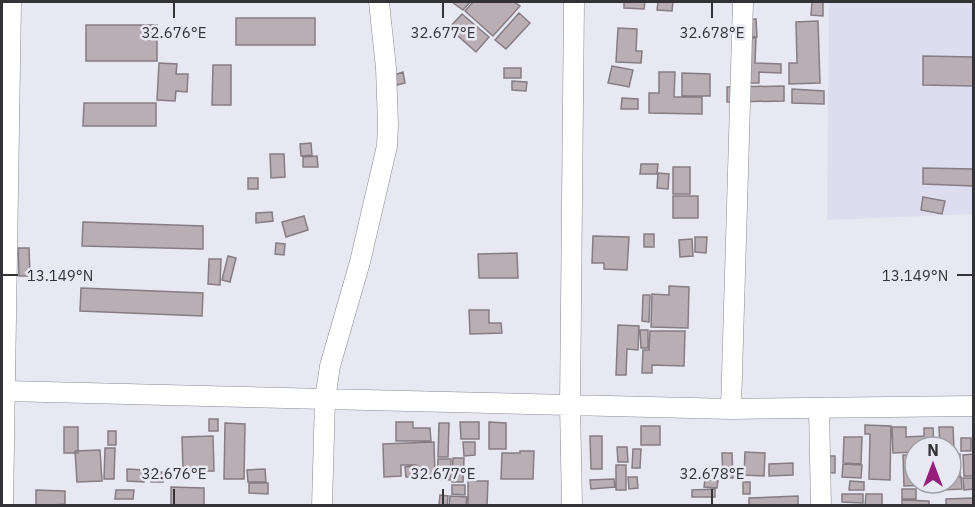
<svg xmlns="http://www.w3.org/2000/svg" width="975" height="507" font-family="'IBM Plex Sans',sans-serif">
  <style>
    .built { fill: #ddddef }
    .building { fill: #b8aeb4; stroke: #867c83; stroke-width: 1.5 }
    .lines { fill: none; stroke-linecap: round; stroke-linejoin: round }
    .minor-casing { stroke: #898994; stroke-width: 21 }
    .minor { stroke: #fff; stroke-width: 20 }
    .ticks { fill: none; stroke: #333337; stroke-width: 2 }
    .ticks-label { font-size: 15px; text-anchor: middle; fill: #333337; stroke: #e8e8f3; stroke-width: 5; stroke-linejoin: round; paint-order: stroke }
  </style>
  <rect width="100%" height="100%" fill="#e8e8f3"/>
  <!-- built -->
  <path class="built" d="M829,2H973V214L827,220Z"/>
  <!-- building -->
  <path class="building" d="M452,2H470L463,10Z
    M473,2H514L520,6L493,36L465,11Z
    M624,2H645L644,9L624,8Z
    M658,2H673L672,11L657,10Z
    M812,2H823V16L811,15Z
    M519,13L530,23L506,49L495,40Z
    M462,14L489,37L476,52L449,28Z
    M236,18H315V45H236Z
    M756,19L757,37H736V20Z
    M818,21L820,83L789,84V63H797L796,22Z
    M86,25H157V61H86Z
    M618,28L637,29L636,51H642L641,63L616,62Z
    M737,38H756L755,63L781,64V73L759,72V83H736Z
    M923,56L974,57V86L923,85Z
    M159,63L177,64L176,74H188L187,92L176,91L175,101L157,100Z
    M213,65H231V105H212Z
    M612,66L633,70L629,87L608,83Z
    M504,68H521V78H504Z
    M403,72L405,83L397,85L394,75Z
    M659,72H675L674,97H702V114L649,113V93H659Z
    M682,73L710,74V96H682Z
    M512,81L527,82L526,91L512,90Z
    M784,86V101L727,102V87Z
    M792,89L824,91V104L792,103Z
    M622,98L638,99V109H621Z
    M84,103H156V126H83Z
    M311,143L312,155L301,156L300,144Z
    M270,154H284L285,177L271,178Z
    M317,156L318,167H303V157Z
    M641,164H658L657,174H640Z
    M673,167H690V194H673Z
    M923,168L974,169L973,186L923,184Z
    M658,173L669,174L668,189L657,188Z
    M248,178H258V189H248Z
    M673,196H698V218H673Z
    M923,197L945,201L942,214L921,210Z
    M272,212L273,221L256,223V213Z
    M304,216L308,230L286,237L282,222Z
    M83,222L203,226V249L82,246Z
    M644,234H654V247H644Z
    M593,236L629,237L627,270L604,269V263H592Z
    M695,237H707L706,253L695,252Z
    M692,239L693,256L680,257L679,240Z
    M276,243L285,244L284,255L275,254Z
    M18,248H29L30,276H19Z
    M517,253L518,278H479L478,254Z
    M228,256L236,258L230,282L222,280Z
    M209,259H221L220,285L208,284Z
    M669,286L689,287L688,328L651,327L652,294L669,295Z
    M81,288L203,293L202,316L80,311Z
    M643,295H650L649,322L642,321Z
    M469,310H489V323H501L502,333L470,334Z
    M618,325L639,326L638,350L627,349L626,375H616Z
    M640,330H648V348H641Z
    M650,331H685L684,366L652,365V373H642L643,350H649Z
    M209,419H218V431H209Z
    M396,422H413V428H430L431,441H396Z
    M460,422H479V439H461Z
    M489,422L506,423V449H489Z
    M225,423L245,424L244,479H224Z
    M439,423H449L448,457H438Z
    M865,425L891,426L890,480L869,479L870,434H865Z
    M641,426H660V445H641Z
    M64,427H78V453H64Z
    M892,427H906V437L924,436V428H933L934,447H915V452L893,453Z
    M939,427H953L954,450H951V447H940Z
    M108,431H116V445H108Z
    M213,436L214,471H183L182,437Z
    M590,436H602V469H591Z
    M844,437H862L861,464L843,463Z
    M961,438H971V451H961Z
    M434,442L435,477H416V465H401V476L384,477L383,444Z
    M463,442H475V455L464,456Z
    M617,447H627L628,462H618Z
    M105,448H115L114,479H104Z
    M633,449H641L640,468H632Z
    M100,450L102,481L77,482L75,451Z
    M520,451H534L533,479H501L502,453H520Z
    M745,452L765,453L764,476L744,475Z
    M722,453H732L733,478H723Z
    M951,454H960V477L951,476Z
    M974,454V476H964L963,455Z
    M903,455H915V483H935V485L904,486Z
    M825,456H835V473L824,472Z
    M453,458H464L463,482H452Z
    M438,459H451L450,480L437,479Z
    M793,463V475L769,476V464Z
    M843,464L862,465L861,478L842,477Z
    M616,465H626V490H616Z
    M414,466L415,477H406L405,467Z
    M127,469L144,470V482L127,481Z
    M265,469L266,482H248L247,470Z
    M151,472H162L163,482H151Z
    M628,477H637L638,488L629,489Z
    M961,477L962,489L941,490V483H951V478Z
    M963,478H974V489L964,490Z
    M614,479L615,487L591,489L590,480Z
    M705,479L718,481L717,488L704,487Z
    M468,481H488L487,506H468Z
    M850,481L864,482V490H849Z
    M743,482H750V494H743Z
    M249,483H268V494L249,493Z
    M452,485H465V495L452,494Z
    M171,487L204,488V506H171Z
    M715,489V497H692V490Z
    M902,489H916V499H902Z
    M36,490L65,491V504L36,506Z
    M116,490H134L133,499H115Z
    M842,494H863V503L842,502Z
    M866,494H882V506H865Z
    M440,495L448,496L447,506L439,505Z
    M450,496L467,497L466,506H449Z
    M798,496V506H749V498Z
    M973,498V506H946V499Z
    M902,500L929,501V506H902Z"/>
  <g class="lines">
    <defs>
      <path id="minor" d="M6,391L731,409L974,406
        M731,409L743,2
        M819,409L821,506
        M3,506L11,2
        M322,506L325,399L330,366L360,262L387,146L388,125L386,68L379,2
        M572,506L570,405L574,2"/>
    </defs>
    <!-- minor casing -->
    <use href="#minor" class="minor-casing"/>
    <!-- minor -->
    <use href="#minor" class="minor"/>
  </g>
  <!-- ticks -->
  <path class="ticks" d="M174,3V18M443,3V18M712,3V18M3,275H18M957,275H972M174,489V504M443,489V504M712,489V504"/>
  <g class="ticks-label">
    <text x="174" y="38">32.676°E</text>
    <text x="443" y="38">32.677°E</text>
    <text x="712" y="38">32.678°E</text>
    <text x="60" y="281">13.149°N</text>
    <text x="915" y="281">13.149°N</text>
    <text x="174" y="479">32.676°E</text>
    <text x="443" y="479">32.677°E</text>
    <text x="712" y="479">32.678°E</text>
  </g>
  <!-- border -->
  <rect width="975" height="507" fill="none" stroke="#333337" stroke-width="6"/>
  <!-- north arrow -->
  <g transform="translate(933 465)"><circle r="28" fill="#e8e8f3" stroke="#a0a0a8" stroke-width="1.5"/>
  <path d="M0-4.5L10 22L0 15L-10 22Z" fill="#951e7a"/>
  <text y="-9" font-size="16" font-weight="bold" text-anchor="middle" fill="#333337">N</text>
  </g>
</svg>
